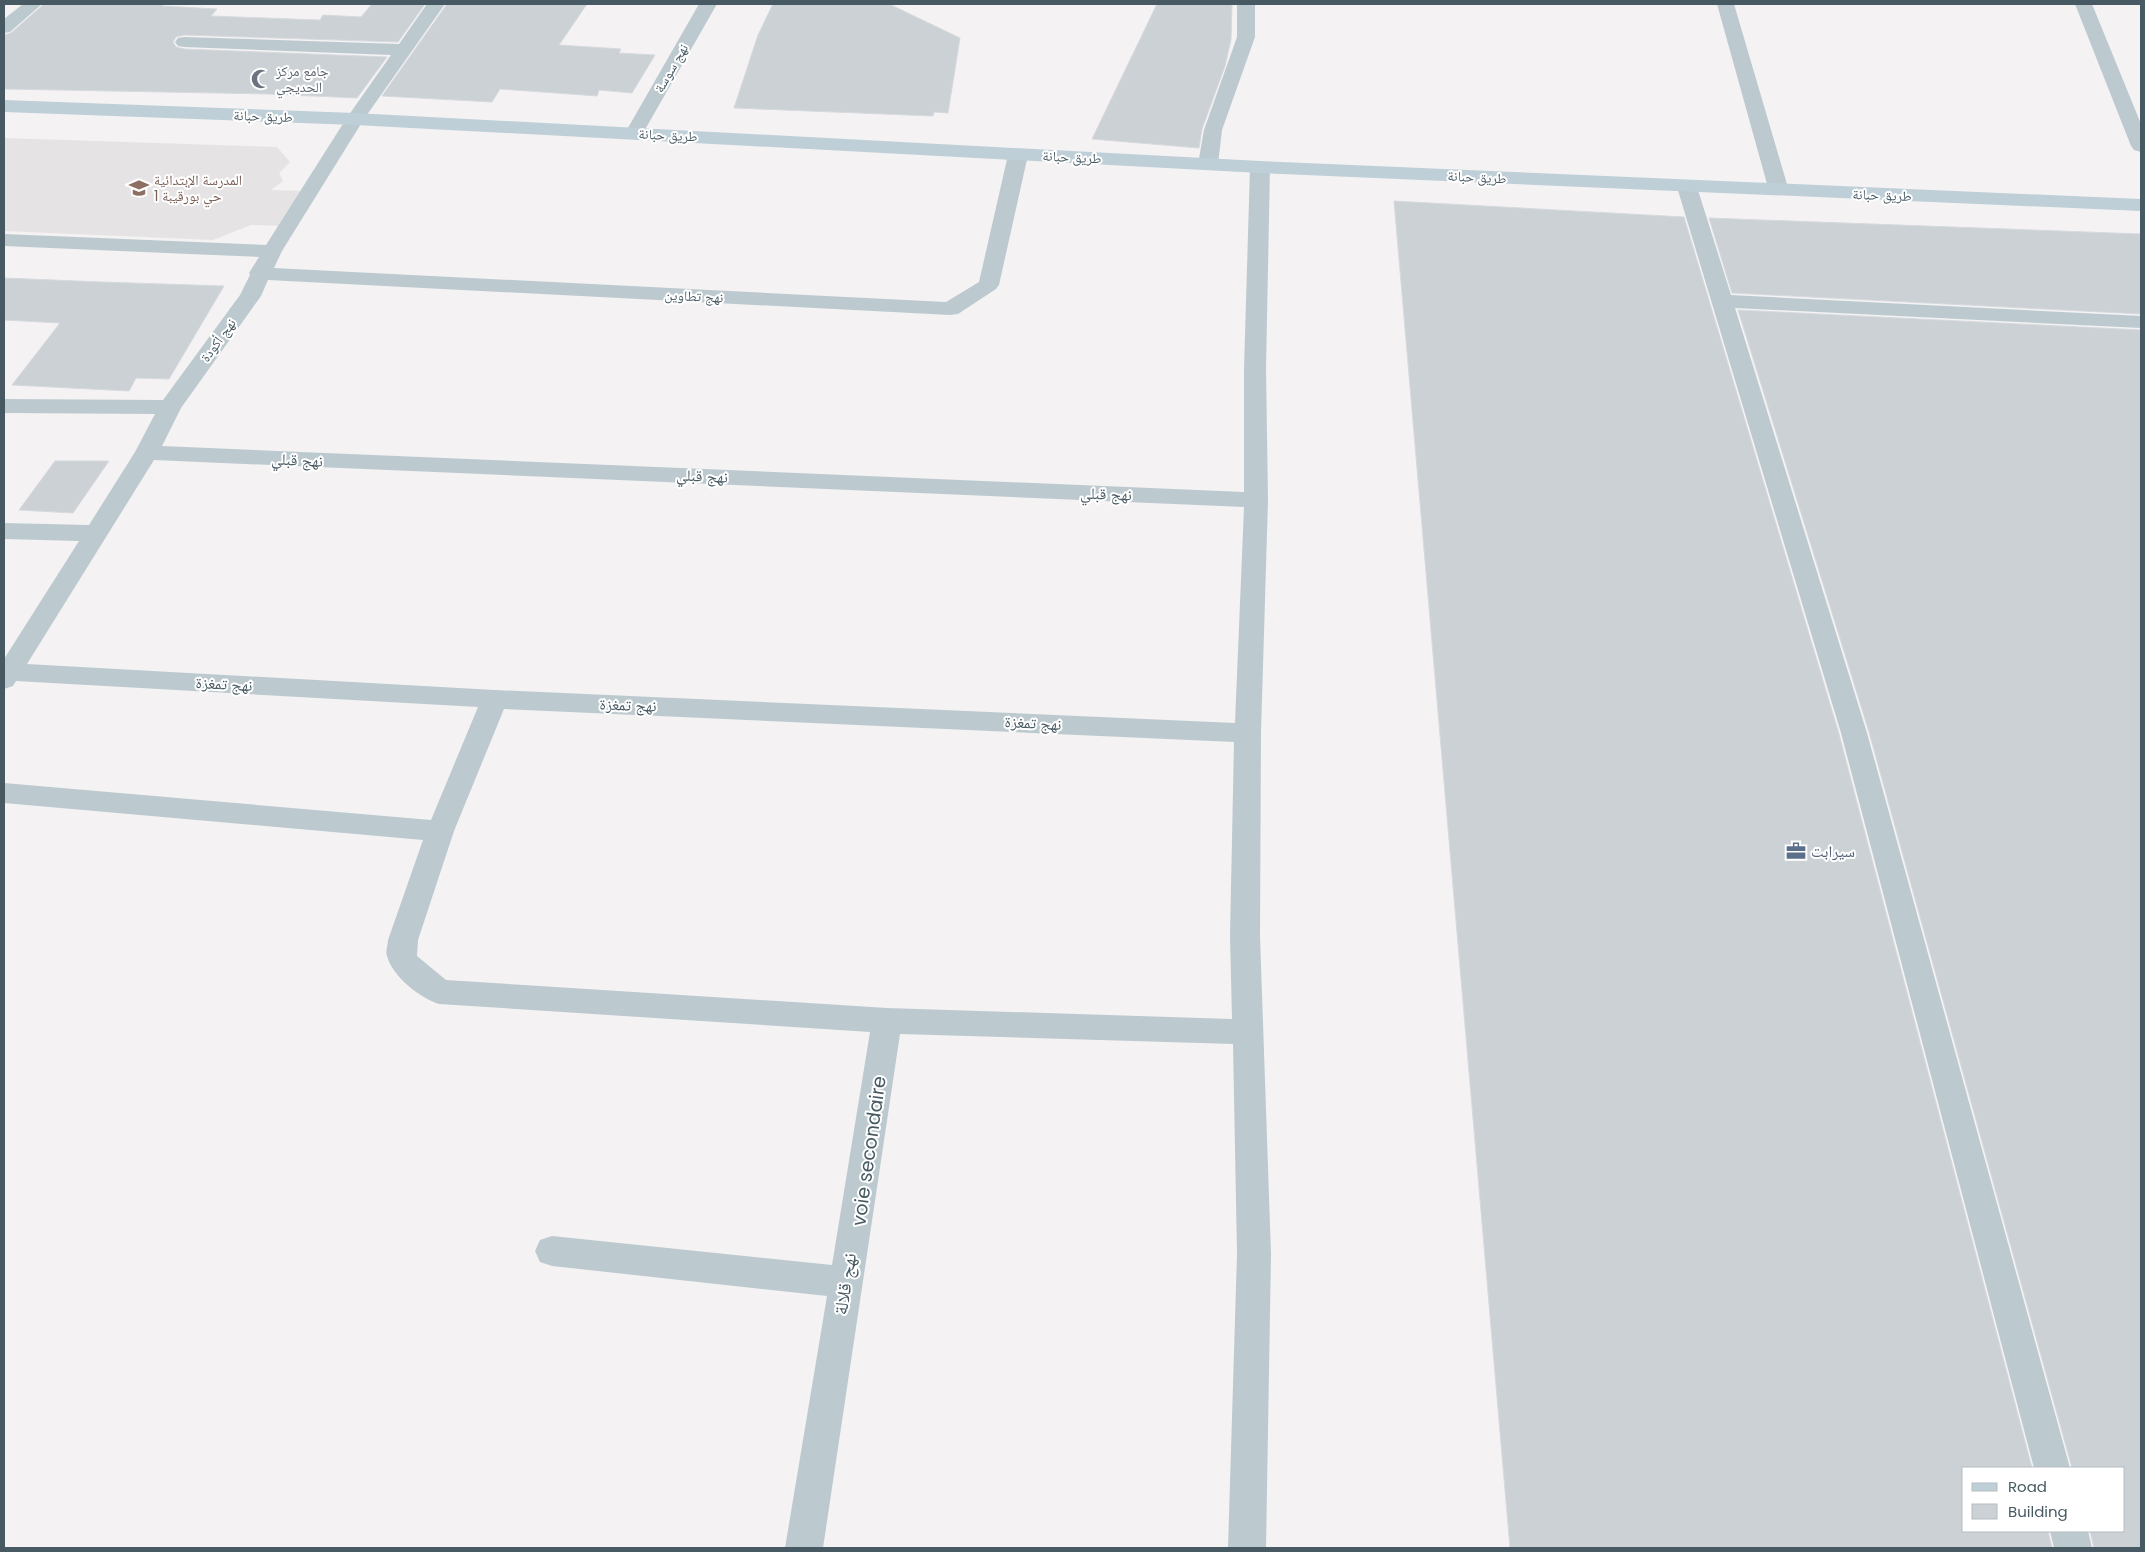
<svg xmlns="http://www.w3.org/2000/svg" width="2145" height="1552" font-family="Poppins,'Noto Naskh Arabic',sans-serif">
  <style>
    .education { fill: #e6e3e5 }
    .building { fill: #cbd1d5; stroke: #d6dade }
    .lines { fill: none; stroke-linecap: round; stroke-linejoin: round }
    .lane { fill: #bccad0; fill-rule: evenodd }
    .street { fill: #bccad0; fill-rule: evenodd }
    .secondary { fill: #becfd8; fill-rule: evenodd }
    .labels { text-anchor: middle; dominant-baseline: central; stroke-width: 4; stroke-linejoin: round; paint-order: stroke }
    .far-street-label { font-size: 14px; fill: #475a63; stroke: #fff }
    .far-worship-label { font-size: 14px; fill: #5b616d; stroke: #fff; text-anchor: start }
    .far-education-label { font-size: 14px; fill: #785e54; stroke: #fff; text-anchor: start }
    .street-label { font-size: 16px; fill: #475a63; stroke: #fff }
    .service-label { font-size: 16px; fill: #4e5e75; stroke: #fff; text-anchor: start }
    .near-street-label { font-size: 19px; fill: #475a63; stroke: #fff }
  </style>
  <rect width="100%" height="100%" fill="#f5f2f3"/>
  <!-- education -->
  <path class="education" d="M4,138L277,147L290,162L279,173L283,181L271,190L307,191L286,226L251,225L213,240L4,231Z"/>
  <!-- building -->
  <path class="building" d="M44,4H165L162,6L217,9L211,16L320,20L323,15L361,17L372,4H425L398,42L184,35L176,37L173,42L176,47L184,49L387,57L357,98L268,94L4,89V35L11,33Z
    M447,4H587L559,45L621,49L619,53L655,55L632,93L599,90L597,96L500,89L492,102L382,96Z
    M773,4H889L960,38L948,113L934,112L933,116L734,108L758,35Z
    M1157,4H1232L1231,40L1225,66L1202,129L1199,148L1092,139Z
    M1394,201L1684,217L1839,734L2032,1468H1964V1531H2048L2052,1548H1510Z
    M1709,218L2141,234V314L1732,293Z
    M4,278L102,282L224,286L169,379L136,378L129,391L12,385L60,323L4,320Z
    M1738,310L2141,330V1548H2094L2090,1531H2124V1468H2072L1869,732Z
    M55,461H109L73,513L19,510Z"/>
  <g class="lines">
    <!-- lane -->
    <path class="lane" d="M1687,181L1694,183L1697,187L1731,295L2141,316V328L1735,308L1867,733L2070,1468H2034L1841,733L1677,187L1680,183Z
      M2050,1531H2088L2092,1548H2054Z"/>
    <!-- street -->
    <path class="street" d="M23,4H42L10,32L4,33V19Z
      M427,4H445L364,119L282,251L274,268L946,302L979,282L1008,155L1011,151H1025L1028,155L999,285L996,289L958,314L950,315L268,280L261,296L181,408L162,446L1244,492V369L1250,167L1253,163H1267L1270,167L1266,369L1268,500L1261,733L1260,936L1271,1254L1266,1548H1228L1237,1254L1233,1044L900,1034L823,1548H785L827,1296L552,1266L540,1262L535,1251L540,1240L552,1236L832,1265L870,1032L439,1004C420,998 392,976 387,956C385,952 388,945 388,940L423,840L4,803V783L431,820L478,707L16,681L13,686L4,689V659L79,541L4,539V523L89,525L135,452L155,414L4,413V399L163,400L240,295L250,275L249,273L259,257L4,246V234L266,245L346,119L391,55L184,47L178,46L175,42L178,38L184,37L399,44ZM154,460L1244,507L1235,723L495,690L27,664ZM504,709L1234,742L1230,936L1232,1019L887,1008L446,980L417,956L418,940L454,831Z
      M699,4H717L643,133L641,137H627L625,133Z
      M1237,4H1255V37L1222,130L1218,164L1215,168H1201L1198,164L1204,130L1237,37Z
      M1717,4H1734L1789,191L1786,195H1772L1769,191Z
      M2075,4H2092L2141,124V152L2134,150L2131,146Z"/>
    <!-- secondary -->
    <path class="secondary" d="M4,100L355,113L1260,161L2141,199V211L1260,173L355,125L4,112Z"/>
  </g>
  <!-- icons -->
  <defs>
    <symbol id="mosque-bare" viewBox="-9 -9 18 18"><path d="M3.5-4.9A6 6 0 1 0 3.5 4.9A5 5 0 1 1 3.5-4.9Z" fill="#6b7280" stroke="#fff" stroke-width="2.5" paint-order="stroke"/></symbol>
    <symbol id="school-bare" viewBox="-9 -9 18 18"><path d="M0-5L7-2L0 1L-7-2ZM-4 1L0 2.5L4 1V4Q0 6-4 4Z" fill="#8d6e63" stroke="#fff" stroke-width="2.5" paint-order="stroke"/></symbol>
    <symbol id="office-bare" viewBox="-9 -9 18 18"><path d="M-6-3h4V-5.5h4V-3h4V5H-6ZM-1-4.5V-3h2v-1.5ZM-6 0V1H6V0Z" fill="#5c6f8a" stroke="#fff" stroke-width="2.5" paint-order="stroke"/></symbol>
  </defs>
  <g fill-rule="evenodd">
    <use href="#mosque-bare" x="247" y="65" width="28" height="28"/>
    <use href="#school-bare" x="125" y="174" width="28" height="28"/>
    <use href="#office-bare" x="1782" y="837" width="28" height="28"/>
  </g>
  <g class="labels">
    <!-- far-street labels -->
    <g class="far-street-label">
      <text transform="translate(671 68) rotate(-60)">نهج سوسة</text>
      <text transform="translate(263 116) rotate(2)">طريق حبانة</text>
      <text transform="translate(668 135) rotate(3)">طريق حبانة</text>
      <text transform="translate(1072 157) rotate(3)">طريق حبانة</text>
      <text transform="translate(1477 177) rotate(3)">طريق حبانة</text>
      <text transform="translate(1882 195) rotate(2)">طريق حبانة</text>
      <text transform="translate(694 296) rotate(3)">نهج تطاوين</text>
      <text transform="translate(218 340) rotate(-54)">نهج أكودة</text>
    </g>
    <!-- far-worship labels -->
    <g class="far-worship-label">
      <text x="276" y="71">جامع مركز<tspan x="276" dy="16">الحديجي</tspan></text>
    </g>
    <!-- far-education labels -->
    <g class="far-education-label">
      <text x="154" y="180">المدرسة الإبتدائية<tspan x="154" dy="16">حي بورقيبة 1</tspan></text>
    </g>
    <!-- street labels -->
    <g class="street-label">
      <text transform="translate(297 460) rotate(3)">نهج قبلي</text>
      <text transform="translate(702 476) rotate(3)">نهج قبلي</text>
      <text transform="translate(1106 494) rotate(2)">نهج قبلي</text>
      <text transform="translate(224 684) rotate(3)">نهج تمغزة</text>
      <text transform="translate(628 705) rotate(2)">نهج تمغزة</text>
      <text transform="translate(1033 723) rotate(3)">نهج تمغزة</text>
    </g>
    <!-- service labels -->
    <g class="service-label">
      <text x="1811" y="851">سيرابت</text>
    </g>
    <!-- near-street labels -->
    <g class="near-street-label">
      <text transform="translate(869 1151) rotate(-82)">voie secondaire</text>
      <text transform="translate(845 1284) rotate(-81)">نهج قلالة</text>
    </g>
  </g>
  <!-- border -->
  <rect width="2145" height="1552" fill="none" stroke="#475a63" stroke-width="10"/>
  <!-- legend -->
  <rect x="1962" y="1467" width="162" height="65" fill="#ffffff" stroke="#b5bdc1"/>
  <rect x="1972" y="1483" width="25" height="8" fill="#becfd8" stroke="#b5bdc1"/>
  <text x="2008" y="1492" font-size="15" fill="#475a63">Road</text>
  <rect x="1972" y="1504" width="25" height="15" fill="#cbd1d5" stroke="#b5bdc1"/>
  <text x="2008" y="1517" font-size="15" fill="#475a63">Building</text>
</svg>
